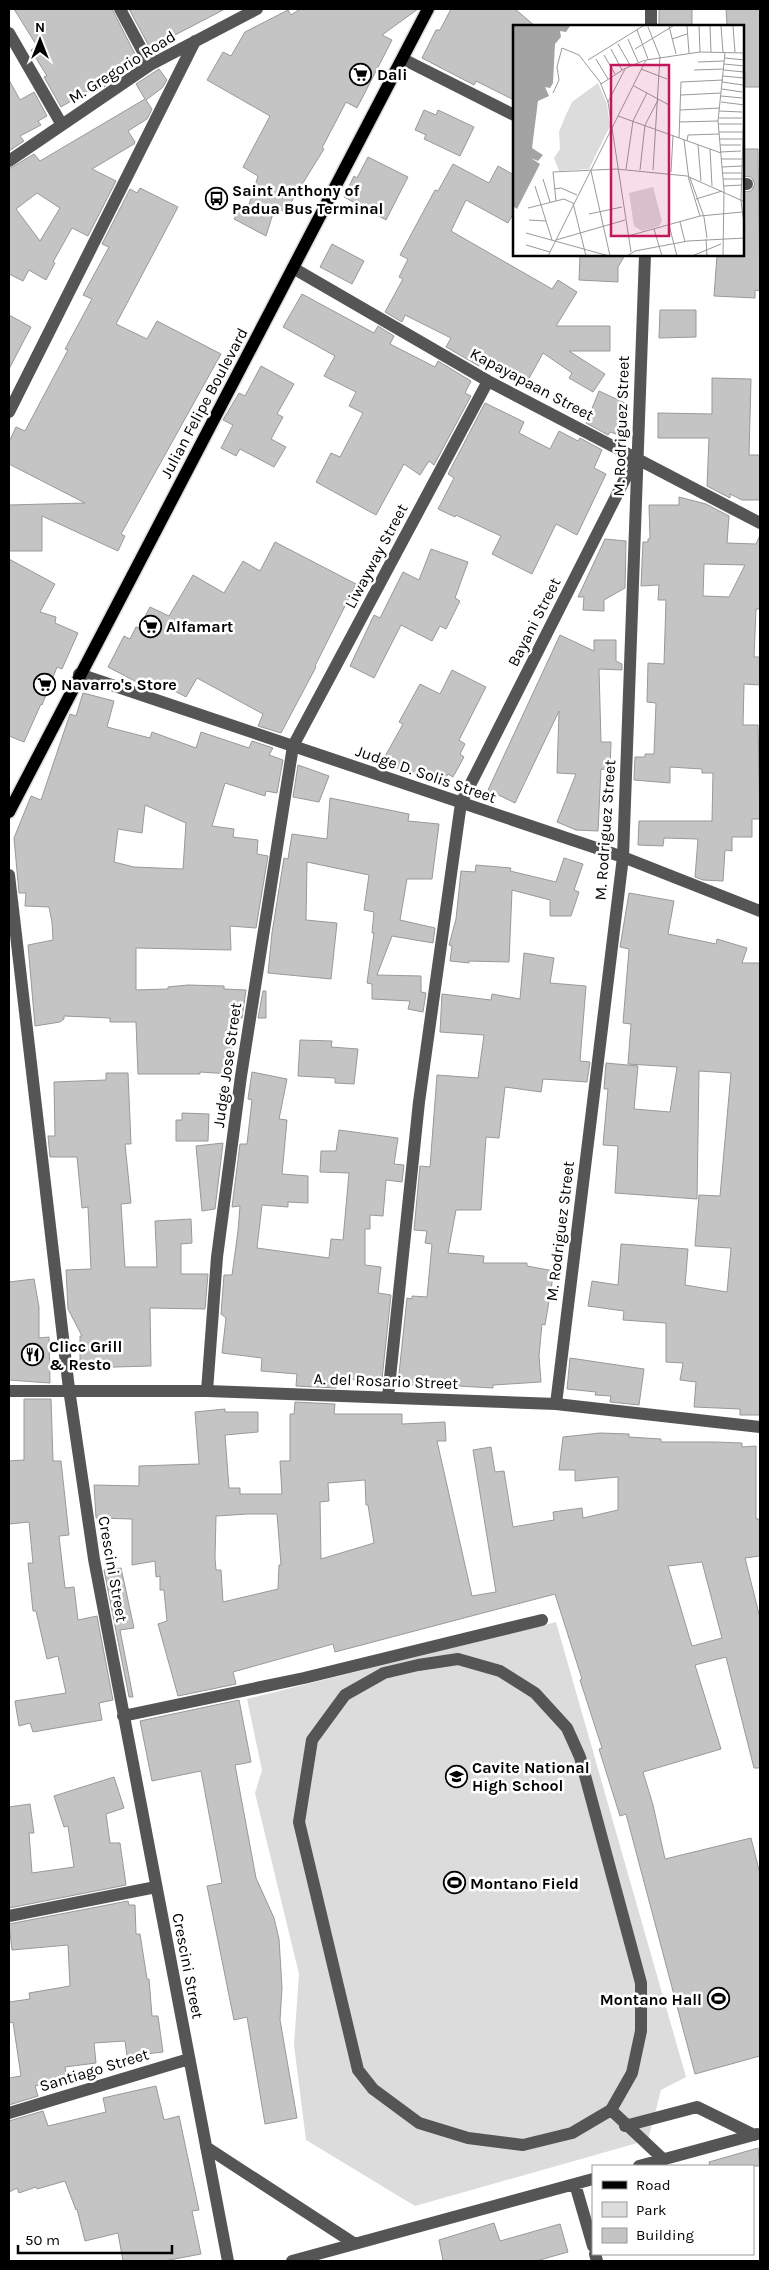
<svg xmlns="http://www.w3.org/2000/svg" width="769" height="2270" font-family="Karla,sans-serif">
  <style>
    .green { fill: #dcdcdc }
    .building { fill: #c4c4c4; stroke: #999; fill-rule: evenodd }
    .lines { fill: none; stroke-linecap: round; stroke-linejoin: round }
    .major-casing { stroke: #dbdbdb; stroke-width: 15 }
    .minor { stroke: #555; stroke-width: 12 }
    .major { stroke: #000; stroke-width: 12 }
    .labels { text-anchor: middle; dominant-baseline: central; stroke-width: 5; stroke-linejoin: round; paint-order: stroke }
    .street-label { font-size: 16px; fill: #000; stroke: #fff }
    .poi-label { font-size: 16px; font-weight: bold; fill: #000; stroke: #fff; text-anchor: start }
    .inset-road { fill: none; stroke: #999; stroke-width: 1 }
    .view { fill: #c2185b; fill-opacity: 0.15; stroke: #c2185b; stroke-width: 2.5 }
    .inset-edge { fill: none; stroke: #000; stroke-width: 2.5 }
  </style>
  <rect width="100%" height="100%" fill="#fff"/>
  <!-- green -->
  <path class="green" d="M556,1622L686,2077L661,2090L648,2140L415,2206L306,2140L294,2045L299,1974L255,1793L262,1770L247,1699Z"/>
  <!-- building -->
  <path class="building" d="M14,9H112L139,62L104,87L101,83L61,107L44,77L47,76L31,50L37,46Z
    M129,9H225L150,48Z
    M300,9H418L382,35L392,40L357,108L346,102L322,148L324,149L285,212L275,207L266,236L234,219L241,205L248,208L258,176L243,167L270,116L207,80L223,52L231,56L245,32L288,10L291,15Z
    M451,9H515L535,26H514V100L476,81L474,85L422,58L436,30H440Z
    M659,9H692V26H659Z
    M726,9H760V87H743V26H727Z
    M159,69L167,80L162,88L146,100L152,109L147,119L128,131L135,142L134,144L92,169L116,181L88,236L72,228L53,262L55,263L46,280L29,270L23,281L9,274V169L34,154L40,161L145,99L136,84ZM37,193L60,208L40,241L16,209Z
    M9,80L20,100L34,92L47,116L38,121L41,125L20,136L24,141L9,151Z
    M424,110L436,115L438,110L474,127L460,156L424,139L426,135L415,130Z
    M743,149H758L760,291L755,290V298L714,296L717,255H743V192L751,191L755,184L751,177L743,176Z
    M368,157L408,177L386,220L344,197L354,176L357,178Z
    M453,164L489,183L498,166L514,175V212L508,223L466,200L451,231L552,289L558,280L577,292L556,326H610V351H569L605,374L593,392L569,378L572,373L543,353L527,382L491,361L490,363L482,359L479,366L446,347L451,338L405,315L402,322L385,312L403,279L399,277L408,259L400,255L435,190L438,191Z
    M140,188L178,207L116,324L147,339L157,321L221,354L121,534L125,536L118,551L42,516V551H9V505L85,503L9,464V442L16,427L25,431L68,350L65,349L92,299L83,295L109,247L102,244L130,189L137,193Z
    M332,244L364,261L352,284L320,267Z
    M580,255H625L618,267V282L579,280Z
    M302,294L374,333L378,326L394,336L390,344L435,367L438,361L471,381L465,393L471,396L434,465L429,461L420,475L404,464L376,515L316,482L331,453L340,457L363,413L349,406L356,392L324,376L335,356L283,327Z
    M660,310H696V337L659,338Z
    M9,315L31,327L9,369Z
    M261,366L294,384L277,414L283,417L271,439L286,447L274,467L240,449L236,456L221,448L233,425L223,420L239,393L245,396Z
    M712,378L751,379L749,455H760V500H742L730,494V498L707,486L709,438H658V413L712,414Z
    M599,391L625,403L621,412H625L616,434L610,432L608,435L586,423Z
    M485,403L524,422L519,433L550,449L559,431L578,441L580,438L602,450L594,468L606,474L577,535L556,524L532,574L492,554L501,536L456,515L455,517L438,509L454,478L448,474Z
    M679,497L706,504L729,516L727,543L756,544L760,535V609H756L754,657H760V685L744,684L743,725H758L760,819H752V837H732V851L725,850L723,881L703,880L695,877L698,839L664,838L663,846L638,845L639,821H712L713,773H702V769L670,767V783L634,780L635,757H645V754H654L656,703L647,702L648,663L664,664L666,600H658L659,585L641,586L643,542H648V539H650L649,505H679ZM704,564L745,565L729,597L703,596Z
    M605,539L626,541L625,588L604,600V611L583,610L584,597H578Z
    M275,542L356,584L315,666L316,667L281,733L258,726L263,714L197,678L186,697L160,683L156,689H150L108,667L124,636L130,639L136,627L139,628L150,607L169,616L193,575L224,593L243,561L260,571Z
    M431,549L468,562L455,598L460,601L446,629L440,626L432,641L401,625L374,678L350,666L374,615L380,618L403,572L419,580Z
    M9,559L55,584L40,612L56,617L55,623L78,633L62,669L57,667L42,705L41,704L24,742L9,736Z
    M560,635L594,651V640H616V661L622,664V670L599,669L601,742H611L610,770L601,769L598,831L576,830L557,822L576,774L557,773L559,711L515,803L488,790Z
    M452,670L486,687L459,740L465,744L460,754L464,757L453,777L448,774L443,782L429,775L427,779L408,769L406,773L383,760L403,724L399,722L420,684L440,694Z
    M83,693L114,701L107,727L150,738L152,732L196,748L201,732L249,748L252,741L273,748L269,755L283,760L277,793L266,791L265,796L225,783L212,826L234,829L233,837L258,840L257,854L268,856L256,928L230,926L231,950L136,948V990L168,989V987L188,985L224,986V989L246,990L242,1018H234L230,1074L200,1072V1074H138L136,1022H110V1018L64,1016V1019L60,1022L35,1026L28,945L53,940L52,922L49,907L25,906L26,893H19L14,838L31,796L41,800L70,714L76,716ZM145,805L186,823L183,869L134,867L114,862L118,829L142,833Z
    M298,765L329,776L319,802L293,797Z
    M330,798L409,814L408,821L439,824L432,879H407L400,920L435,928L433,943L392,936L377,975L421,976V992L426,993L423,1012L408,1009L410,1001L372,999V984L367,983L374,933H372L374,912L364,910L369,875L307,862L306,920L337,923L331,979L268,973L272,933L284,858L288,859L292,834L327,839Z
    M564,858L583,864L574,890L579,892L571,916H550V900L512,890L509,962L469,961V963L450,961L452,946L449,945L456,919L461,871L475,872L476,865L511,868L510,871L556,882Z
    M629,893L674,901L668,934L716,944L717,939L747,948L742,963H760V1415H740V1409L694,1407L696,1382L680,1380L683,1363L666,1362V1323L623,1320L624,1311L588,1306L592,1281L618,1285L621,1244L688,1249L685,1285L727,1292L731,1248L695,1246L699,1195L720,1196L731,1073L699,1071L697,1199L615,1193L618,1146L603,1145L608,1089H604L606,1063L638,1066L634,1109L670,1112L677,1067L628,1064L631,1024L623,1023L629,949L620,947Z
    M524,953L554,958L550,983L586,986L580,1061L590,1062L587,1082L543,1079L541,1092L505,1087L499,1138L486,1137L481,1210H456L448,1253L484,1256L483,1263H527V1266L554,1271L545,1325L542,1324L539,1356L541,1382L493,1385V1388L422,1384V1386L398,1383L407,1298L412,1299V1296L427,1297L432,1244L425,1243L427,1231L414,1230L420,1166L430,1167L437,1075L478,1078L484,1035L440,1032L442,994L491,1000L492,994L520,999Z
    M263,991H266V1018H258Z
    M300,1040L332,1041L331,1047L358,1049L354,1084L335,1083V1078L298,1076Z
    M252,1072L287,1079L279,1119L287,1120L282,1174L308,1176V1203L288,1202V1207L262,1205L257,1248L329,1258L331,1239L343,1240L349,1173L320,1172L321,1151H336L339,1130L398,1138L394,1164L404,1165L402,1182L386,1180L383,1216L370,1215V1229H365V1265L381,1267L378,1293L391,1295L382,1379L336,1380V1388L296,1386L297,1374L261,1371L262,1358L222,1353L226,1318L221,1314L224,1275H232L238,1231L240,1206L232,1207L240,1144H247L252,1100L248,1099Z
    M106,1073H128L131,1144H125L131,1203L121,1204L125,1267H157L155,1221L191,1219L192,1243L181,1244V1274H208L205,1309L150,1308L151,1366L80,1368V1336H82L68,1309L66,1270L91,1269L88,1207L82,1208L77,1157H50L48,1136H55L54,1082L106,1080Z
    M182,1113L209,1114L208,1141H176V1120H182Z
    M223,1143L215,1209L202,1211L196,1146Z
    M34,1279L39,1307V1338L49,1337L50,1383L9,1380V1282Z
    M570,1358L644,1369L639,1405L610,1402L611,1396L595,1395L596,1392L567,1389Z
    M24,1399H51L53,1461H61L69,1535L59,1536L65,1588L74,1587L78,1620L97,1616L113,1700L99,1703L102,1720L33,1732L30,1723L19,1726L15,1701L66,1693L58,1656L47,1659L36,1611H33L28,1563H33L29,1522L9,1524V1461L24,1460Z
    M295,1402L335,1404L334,1414H402V1424L445,1422L446,1441H437L472,1596L496,1592L473,1450L491,1447L495,1472L504,1471L513,1527L554,1520L553,1512L582,1508L583,1518L618,1510V1477L575,1481V1470H559L563,1437L600,1433L629,1434V1437L661,1439V1442H715L742,1443V1447L756,1446V1519H760V1556L745,1558L760,1618V1768H754L726,1657L695,1665L721,1749L643,1772L653,1805L665,1859L751,1838L760,1874V2056L695,2074L626,1814L620,1816L599,1749L602,1748L580,1680L582,1679L555,1594L335,1652L333,1644L233,1672L236,1684L178,1696L158,1624L167,1621L164,1590H160V1576L156,1577L155,1561L132,1565V1519L96,1518L94,1485L139,1486V1466L199,1464L195,1412L225,1409V1412H258V1432L225,1435L229,1488H240V1494H282L280,1461H290V1414H294ZM365,1480L366,1505H368L374,1543L321,1559L320,1502L329,1501L328,1483ZM248,1514H277L281,1565H279L278,1589L223,1602L221,1570H216L215,1558L216,1516ZM702,1562L722,1638L692,1646L668,1566Z
    M121,1568L134,1628L120,1630L133,1697H129L104,1570Z
    M239,1700L251,1762L235,1765L256,1878L274,1918L279,1939L282,1988L280,2020L297,2118L265,2124L247,2017L234,2020L207,1886L222,1883L201,1771L152,1781L140,1721Z
    M114,1777L124,1808L106,1814L110,1843H120L126,1885L9,1908V1807L30,1804L34,1833H29L32,1873L74,1867L68,1826L64,1827L54,1796Z
    M128,1901L129,1905H135L136,1934H140L147,1979H149L152,2016H158L163,2052L127,2056L125,2041L94,2043L96,2063L65,2067L67,2079L35,2086L38,2096L9,2105V2078L21,2076L13,2022L9,2023V2002L30,1999L29,1993L70,1986L68,1945L12,1950L9,1924Z
    M156,2086L164,2120L179,2116L199,2210L192,2211L201,2254L164,2261H123L118,2233L85,2241L77,2209L76,2210L65,2181L37,2189L36,2187L19,2193L17,2188L9,2192V2121L43,2111L48,2126L106,2112L103,2098Z
    M758,2148L760,2166H710L709,2162Z
    M494,2223L500,2241L560,2224L568,2252L536,2261H443L439,2240Z"/>
  <g class="lines">
    <defs>
      <path id="major" d="M9,812L428,9"/>
    </defs>
    <!-- major casing -->
    <use href="#major" class="major-casing"/>
    <!-- minor -->
    <path class="minor" d="M120,9L150,65
      M651,26V9
      M9,33L62,125
      M403,59L514,115
      M9,161L150,65L257,9
      M743,184H747
      M293,268L488,381L760,523
      M9,412L195,41
      M79,674L623,857L760,911
      M9,875L69,1389L94,1559L228,2261
      M9,1391H207L556,1404L760,1427
      M207,1391L217,1257L241,1076L293,746L488,381
      M388,1397L419,1102L461,803L634,461
      M556,1404L623,857L645,255
      M458,1659L500,1671L535,1693L567,1728L580,1757L641,1983V2031L632,2073L611,2110L572,2133L523,2145L468,2138L419,2123L373,2089L358,2070L299,1822L312,1740L345,1695L384,1673L418,1665Z
      M123,1716L304,1678L542,1620
      M9,1916L156,1887
      M611,2110L664,2160
      M9,2113L189,2059
      M625,2126L697,2107L754,2135
      M206,2147L355,2244
      M639,2166L757,2134
      M575,2184L593,2246
      M595,2254L597,2261
      M292,2261L593,2179"/>
    <!-- major -->
    <use href="#major" class="major"/>
  </g>
  <!-- icons -->
  <defs>
    <symbol id="supermarket-ring" viewBox="-11 -11 22 22"><circle r="9.5" fill="#fff" stroke="#000" stroke-width="1.5"/><path d="M-6-5.5h2.5l.6 2H6L4.5 2H-2.5L-4.4-4H-6ZM-1.5 3.2a1.3 1.3 0 1 0 .1 0ZM3 3.2a1.3 1.3 0 1 0 .1 0Z" fill="#000"/></symbol>
    <symbol id="bus-ring" viewBox="-11 -11 22 22"><circle r="9.5" fill="#fff" stroke="#000" stroke-width="1.5"/><path d="M-5-6H5V4H4V6H2V4H-2V6H-4V4H-5ZM-3.5-4V0h7V-4ZM-3.5 1.2v1.5H-2V1.2ZM2 1.2v1.5H3.5V1.2Z" fill="#000"/></symbol>
    <symbol id="restaurant-ring" viewBox="-11 -11 22 22"><circle r="9.5" fill="#fff" stroke="#000" stroke-width="1.5"/><path d="M-5-6h1v4h1v-4h1v4h1v-4h1v5L-1.5 .5V6h-2V.5L-5-1ZM5-6V6H3V1.5H1.5Q1.5-4 5-6Z" fill="#000"/></symbol>
    <symbol id="school-ring" viewBox="-11 -11 22 22"><circle r="9.5" fill="#fff" stroke="#000" stroke-width="1.5"/><path d="M0-5L7-2L0 1L-7-2ZM-4 1L0 2.5L4 1V4Q0 6-4 4Z" fill="#000"/></symbol>
    <symbol id="stadium-ring" viewBox="-11 -11 22 22"><circle r="9.5" fill="#fff" stroke="#000" stroke-width="1.5"/><path d="M0-5a6.5 5 0 1 0 0 10a6.5 5 0 1 0 0-10ZM-3.5-1.8h7v3.6h-7Z" fill="#000"/></symbol>
  </defs>
  <g fill-rule="evenodd">
    <use href="#supermarket-ring" x="348" y="62" width="25" height="25"/>
    <use href="#bus-ring" x="204" y="186" width="25" height="25"/>
    <use href="#supermarket-ring" x="138" y="614" width="25" height="25"/>
    <use href="#supermarket-ring" x="32" y="672" width="25" height="25"/>
    <use href="#restaurant-ring" x="20" y="1342" width="25" height="25"/>
    <use href="#school-ring" x="444" y="1764" width="25" height="25"/>
    <use href="#stadium-ring" x="442" y="1870" width="25" height="25"/>
    <use href="#stadium-ring" x="706" y="1986" width="25" height="25"/>
  </g>
  <g class="labels">
    <!-- street labels -->
    <g class="street-label">
      <text transform="translate(122 67) rotate(-32)">M. Gregorio Road</text>
      <text transform="translate(532 384) rotate(28)">Kapayapaan Street</text>
      <text transform="translate(204 403) rotate(-62)">Julian Felipe Boulevard</text>
      <text transform="translate(621 426) rotate(-88)">M. Rodriguez Street</text>
      <text transform="translate(376 556) rotate(-62)">Liwayway Street</text>
      <text transform="translate(534 622) rotate(-63)">Bayani Street</text>
      <text transform="translate(426 774) rotate(19)">Judge D. Solis Street</text>
      <text transform="translate(605 830) rotate(-86)">M. Rodriguez Street</text>
      <text transform="translate(227 1065) rotate(-82)">Judge Jose Street</text>
      <text transform="translate(560 1231) rotate(-83)">M. Rodriguez Street</text>
      <text transform="translate(386 1381) rotate(2)">A. del Rosario Street</text>
      <text transform="translate(113 1569) rotate(80)">Crescini Street</text>
      <text transform="translate(188 1966) rotate(79)">Crescini Street</text>
      <text transform="translate(94 2070) rotate(-17)">Santiago Street</text>
    </g>
    <!-- poi labels -->
    <g class="poi-label">
      <text x="377" y="74">Dali</text>
      <text x="232" y="190">Saint Anthony of<tspan x="232" dy="18">Padua Bus Terminal</tspan></text>
      <text x="166" y="626">Alfamart</text>
      <text x="61" y="684">Navarro's Store</text>
      <text x="49" y="1346">Clicc Grill<tspan x="49" dy="18">&amp; Resto</tspan></text>
      <text x="472" y="1767">Cavite National<tspan x="472" dy="18">High School</tspan></text>
      <text x="470" y="1883">Montano Field</text>
      <text x="702" y="1999" text-anchor="end">Montano Hall</text>
    </g>
  </g>
  <!-- overview -->
  <g transform="translate(513 25)">
    <rect width="231" height="231" fill="#fff"/>
    <path d="M85,58L94,79L97,101L76,144L46,146L41,133L47,124L46,107L52,92L59,77ZM140,162L149,196L146,201L129,206L121,201L116,168Z" fill="#dcdcdc"/>
    <path d="M0,1H57L53,7L47,6L48,12L42,19L40,58L37,63L32,62L36,71L25,76L19,123L30,130L25,136L18,133L27,139L4,184L0,181Z" fill="#a3a3a3"/>
    <path class="inset-road" d="M156,1L163,29M174,1L176,28M186,1L187,27M197,1L198,27M208,1L210,27M220,1L222,27M135,2L147,32L140,145M124,5L135,34M115,14L125,37M159,14L174,9M105,19L117,40M98,24L109,45M122,24L160,1M91,30L102,49M212,33L232,35M83,34L95,54M75,35L130,1M185,37L211,36M211,39L232,41M128,44L154,54M181,45L211,44M211,45L231,47M232,46L228,176L232,206M210,51L231,53M209,57L230,60M88,59L111,44L132,35M121,61L156,80M209,64L229,67M40,68L46,55L44,42L49,23L66,30L87,57L95,77L118,227M168,70L208,68M208,71L229,73M95,77L112,44M208,77L232,80M167,85L207,83M206,86L229,87M105,91L208,128M206,93H229M166,97L205,96M206,99H229M206,107H232M166,113L168,57L210,55M207,114H229M171,115L176,155L187,191M174,116L175,110L206,109M185,120L188,156M207,120H228M197,124L199,161M207,127L228,126M208,134H232M209,142L229,141M113,144L120,96L134,68M127,145L132,100L145,75M78,146L97,231M158,147L160,110M209,148H229M177,153L191,192L194,213M30,154L37,177M210,154H232M22,161L39,215M211,161L229,160M41,164L48,163L64,170M183,174L209,166M43,176L40,147L103,144L174,151L232,177M15,183L51,174L60,178L73,231M76,189L109,182M16,195L33,196M167,197L172,217M156,200L164,231M141,204L149,231M13,208L96,231M115,211L187,191L229,187M193,214L194,231M43,215L112,195M13,220L37,227M35,231L133,35L187,27L232,28M114,231L122,226L175,216L232,213M179,231L208,219M210,231L211,165L205,96L212,28"/>
    <path class="view" d="M98,40H156V211H98Z"/>
    <rect width="231" height="231" class="inset-edge"/>
  </g>
  <!-- border -->
  <rect width="769" height="2270" fill="none" stroke="#000000" stroke-width="20"/>
  <!-- legend -->
  <rect x="592" y="2165" width="162" height="90" fill="#ffffff" stroke="#999999"/>
  <rect x="602" y="2181" width="25" height="8" fill="#000000" stroke="#999999"/>
  <text x="636" y="2190" font-size="15" fill="#000000">Road</text>
  <rect x="602" y="2202" width="25" height="15" fill="#dcdcdc" stroke="#999999"/>
  <text x="636" y="2215" font-size="15" fill="#000000">Park</text>
  <rect x="602" y="2228" width="25" height="15" fill="#c4c4c4" stroke="#999999"/>
  <text x="636" y="2240" font-size="15" fill="#000000">Building</text>
  <!-- north arrow -->
  <g transform="translate(40 40)" stroke="#ffffff" stroke-width="4" paint-order="stroke">
  <path d="M0-4L9 19L0 12L-9 19Z" fill="#000000"/>
  <text y="-8" font-size="14" font-weight="bold" text-anchor="middle" fill="#000000">N</text>
  </g>
  <!-- scale -->
  <path d="M18 2245v8h154v-8" fill="none" stroke="#000000" stroke-width="2.5"/>
  <text x="25" y="2245" font-size="15" fill="#000000" stroke="#ffffff" stroke-width="4" paint-order="stroke">50 m</text>
</svg>
